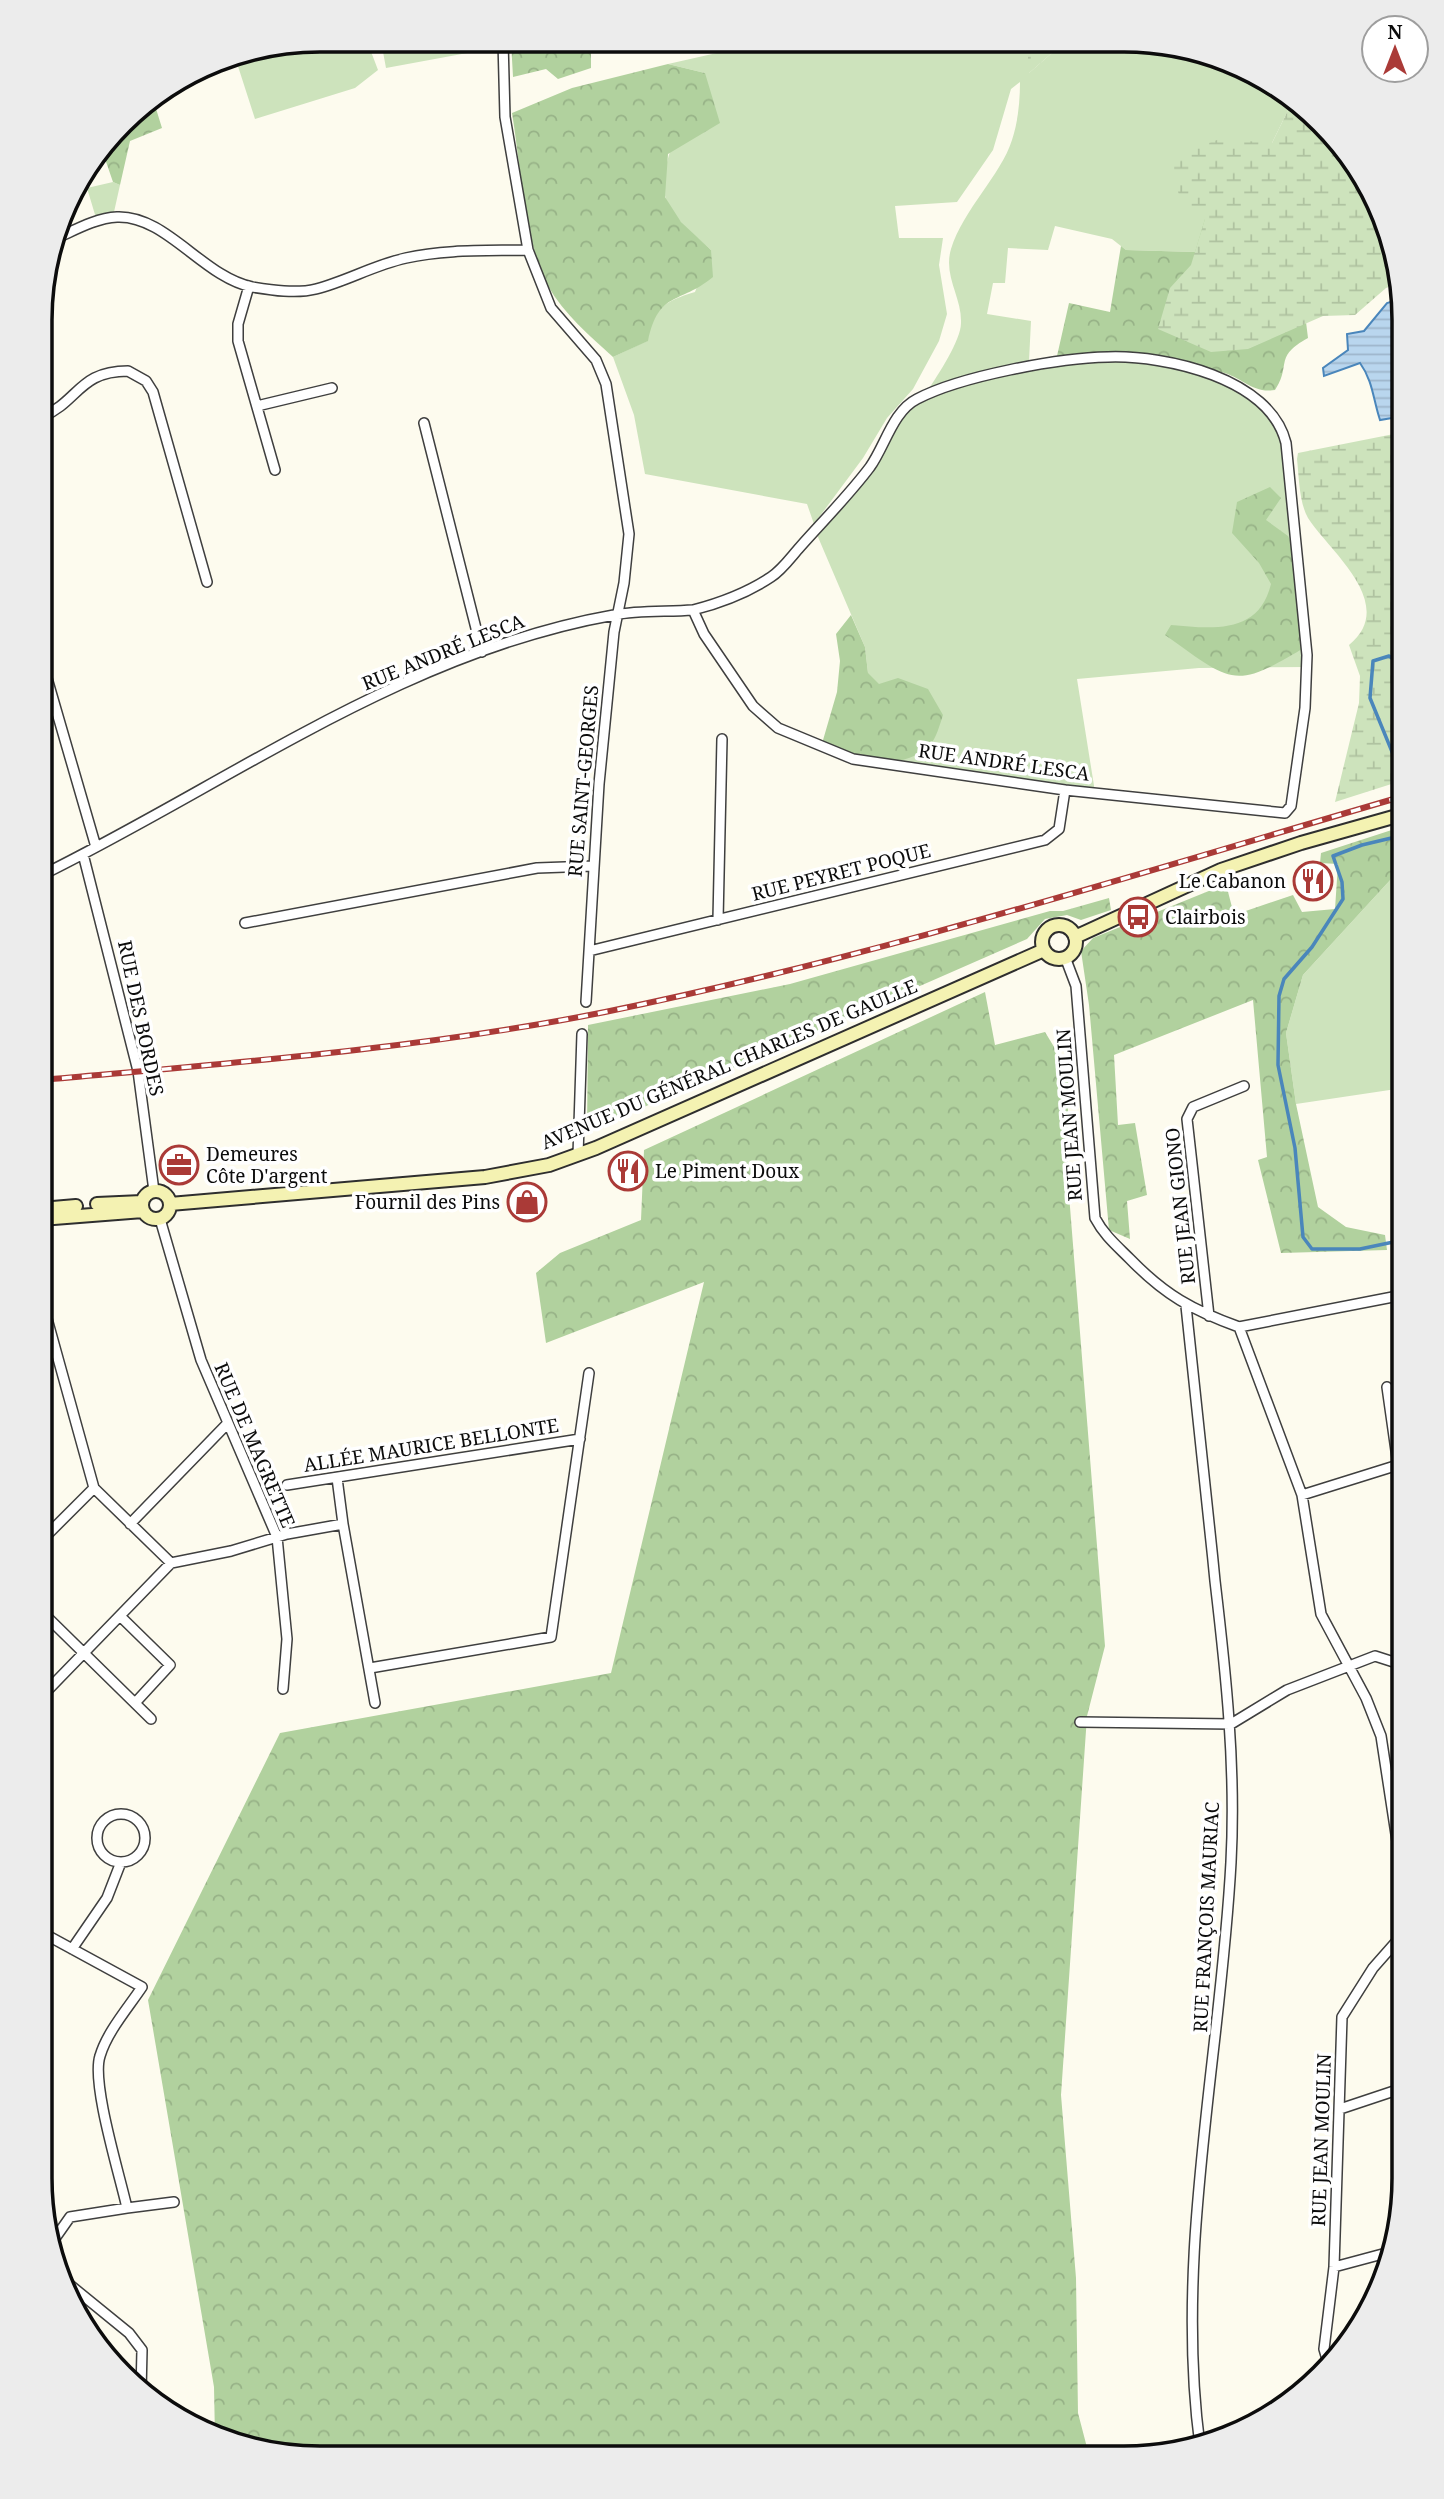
<svg xmlns="http://www.w3.org/2000/svg" width="1444" height="2499" font-family="'Noto Serif',serif">
  <style>
    .grass { fill: #cde3bc }
    .forest { fill: url(#forest-crowns) }
    .wetland { fill: url(#wetland-marsh) }
    .water { fill: url(#water-rules); stroke: #4a86bb; stroke-width: 2 }
    .lines { fill: none; stroke-linecap: round; stroke-linejoin: round }
    .stream { stroke: #4a86bb; stroke-width: 3.5 }
    .minor-casing { stroke: #3f3f3f; stroke-width: 12 }
    .secondary-casing { stroke: #2e2e2e; stroke-width: 16 }
    .minor { stroke: #fff; stroke-width: 9 }
    .secondary { stroke: #f4f2b2; stroke-width: 12 }
    .rail-casing { stroke: #aa3a37; stroke-width: 6 }
    .rail { stroke: #fff; stroke-width: 3.5; stroke-dasharray: 10; stroke-linecap: butt }
    .labels { text-anchor: middle; dominant-baseline: central; stroke-width: 7; stroke-linejoin: round; paint-order: stroke }
    .street-label { font-size: 19px; fill: #0c0c0c; stroke: #fff }
    .poi-label { font-size: 19px; fill: #0c0c0c; stroke: #fff; text-anchor: start }
    .rim { fill: none; stroke: #0c0c0c; stroke-width: 3.5 }
  </style>
  <defs>
    <pattern id="forest-crowns" width="20" height="18" patternUnits="userSpaceOnUse" patternTransform="scale(1.75)"><rect width="20" height="18" fill="#b1d19e"/><path d="M2 6a3 3 0 1 1 6 0M12 15a3 3 0 1 1 6 0" fill="none" stroke="#97b287"/></pattern>
    <pattern id="wetland-marsh" width="20" height="14" patternUnits="userSpaceOnUse" patternTransform="scale(1.75)"><rect width="20" height="14" fill="#cde3bc"/><path d="M1 5h8M5 5V1M11 12h8M15 12V8" fill="none" stroke="#afc2a0"/></pattern>
    <pattern id="water-rules" width="6" height="5" patternUnits="userSpaceOnUse" patternTransform="scale(1.75)"><rect width="6" height="5" fill="#b9d6ee"/><path d="M0 2.5h6" fill="none" stroke="#9eb6cb"/></pattern>
  </defs>
  <rect width="100%" height="100%" fill="#fdfbee"/>
  <!-- grass -->
  <path class="grass" d="M320,40L367,41L378,70L355,88L255,119L235,57Z
    M381,41H486L489,49L386,68Z
    M761,43H834L835,46L850,44L1028,45L1029,73L1061,45L1178,46L1247,69L1293,100L1272,143L1195,252L1126,250L1112,239L1055,226L1048,250L1008,248L1005,283H993L987,314L1031,321L1029,361L928,390C938,375 961,340 961,323C962,297 943,276 951,249C963,210 1001,175 1012,140C1018,122 1020,101 1020,82L1011,89L993,150L957,202L895,206L899,238H943L939,265L947,314L939,341L913,389L887,418L863,458L814,524L807,504L645,474L634,415L613,357L647,341C655,308 662,302 695,292L711,250C696,236 670,217 665,196C657,163 691,103 705,73L668,64Z
    M113,182L120,185L114,212L96,218L87,188Z
    M1110,357L1172,363L1208,374L1251,396L1284,434L1307,667L1199,668L1077,679L1095,792L853,759L868,673L865,647L815,530L870,467L900,414L916,399L1054,361Z
    M1404,865L1403,1088L1296,1104L1286,1033L1303,975Z"/>
  <!-- forest -->
  <path class="forest" d="M511,41L604,42L605,47L591,52V68L558,79L546,69L513,77Z
    M668,64L705,73L720,123L668,154L665,197L681,222L711,250L713,277C679,305 659,290 648,341L613,357C590,336 564,314 548,286C525,245 520,161 512,113L572,88Z
    M153,99L162,128L130,141L120,185L113,182L103,153L127,120L136,117L142,106Z
    M1205,219L1249,348L1306,322L1308,338C1273,357 1292,365 1275,390C1253,394 1242,377 1221,372C1167,356 1113,347 1057,356L1069,303L1110,312L1121,246L1126,250L1195,252Z
    M1270,487L1281,498L1266,520L1288,536L1298,557L1307,646C1233,691 1233,683 1165,635L1171,625C1214,629 1259,634 1271,584L1259,563L1232,533L1237,502Z
    M851,615L865,647L868,673L879,684L898,678L928,689L943,715C940,724 936,739 930,745C900,774 855,759 821,747L837,692L840,661L836,634Z
    M1404,826V865L1303,975L1286,1033L1296,1104L1318,1207L1346,1227L1385,1235L1387,1250L1281,1253L1258,1160L1267,1157L1253,1000L1114,1055L1118,1125L1135,1123L1147,1195L1127,1201L1130,1239L1109,1230L1089,1005L1081,951L1093,938L1226,884L1234,915L1293,895L1302,912L1335,909L1338,864L1320,863L1321,853Z
    M1109,898L1111,910L1081,920L1067,915L1045,919L1027,939L587,1132L588,1025L790,984L1050,911H1063Z
    M985,992L995,1045L1045,1032L1068,1070V1182L1105,1646L1087,1716L1061,2095L1076,2278L1078,2413L1090,2459L283,2456L215,2438L214,2387L148,2000L280,1733L611,1673L704,1282L546,1343L536,1273L560,1253L641,1220L644,1150Z"/>
  <!-- wetland -->
  <path class="wetland" d="M1028,45H1061L1028,74Z
    M1293,100C1333,126 1374,184 1389,230C1394,247 1395,267 1398,284L1386,288L1355,315L1323,316L1248,349L1211,352L1158,329L1170,288L1191,265L1205,219L1179,195L1171,167L1180,153L1220,139L1272,143Z
    M1404,432V780L1335,802L1359,703L1360,676L1349,645C1399,604 1329,551 1308,518C1299,502 1299,477 1297,459L1298,453Z"/>
  <!-- water -->
  <path class="water" d="M1400,299L1404,320V416L1380,420C1373,399 1373,381 1360,363L1324,376L1323,368L1348,350L1347,334L1364,331L1387,303Z"/>
  <g class="lines">
    <!-- stream -->
    <path class="stream" d="M1404,781L1370,698L1373,661L1389,656L1396,661H1404
      M1403,1240L1360,1249H1312L1303,1237L1295,1148L1278,1065L1279,996L1284,979L1312,947L1343,899L1342,882L1333,856L1362,845L1404,835"/>
    <defs>
      <path id="minor" d="M503,41L505,117L528,250L551,308L596,360L606,384L629,534L624,583L614,632L599,784L586,1002
        M57,238C75,230 96,218 117,217C166,215 203,277 252,287C271,290 296,294 316,289C347,281 374,265 406,258C445,249 488,251 528,250
        M249,286L238,324V341L275,470
        M257,406L332,388
        M42,417C79,401 79,371 128,371L146,381L153,392L207,582
        M424,423L482,652
        M42,661L96,847
        M83,854L138,1071L154,1191
        M42,875C229,783 404,652 614,615C639,610 667,612 693,610L704,634L753,706L778,728L853,759L1065,790L1285,813L1291,806L1305,708L1307,655L1286,443C1270,378 1166,355 1108,357C1058,358 961,376 917,399C893,411 885,446 870,467C849,495 823,521 800,547C791,557 782,570 771,577C747,593 720,603 693,610
        M718,920L722,739
        M245,923L537,868L593,866
        M589,951L1045,840L1059,829L1065,790
        M1065,957L1076,986L1095,1218C1104,1235 1116,1245 1130,1259C1165,1295 1192,1310 1239,1327L1302,1495L1321,1614L1366,1698L1381,1736L1403,1880
        M578,1155L582,1034
        M160,1219L201,1360L277,1537L287,1639L283,1689
        M41,1297L94,1488L171,1563
        M1186,1306C1196,1397 1206,1489 1215,1581C1226,1674 1236,1767 1231,1862C1221,2055 1174,2252 1200,2446
        M1209,1316L1187,1119L1193,1107L1244,1086
        M1239,1327L1403,1295
        M1387,1387L1398,1465L1403,1477
        M287,1485L580,1439
        M1302,1495L1398,1465
        M130,1524L228,1423
        M343,1524L375,1703
        M41,1541L94,1488
        M41,1611L151,1719
        M120,1616L170,1665L135,1703
        M370,1668L551,1637L589,1373
        M41,1697L171,1563L231,1551L287,1534L343,1524L337,1478
        M1080,1722L1231,1724L1287,1690L1375,1656L1403,1665
        M97 1838a24 24 0 1 1 48 0a24 24 0 1 1-48 0Z
        M41,1932L142,1987C128,2008 107,2032 100,2056C91,2083 120,2176 127,2208L70,2217L51,2244
        M72,1949L107,1898L121,1862
        M1340,2109L1403,2088
        M127,2208L174,2202
        M1334,2267L1390,2252
        M59,2276L129,2333L142,2350L141,2392
        M1329,2366L1324,2349L1334,2267L1342,2017L1373,1968L1403,1934"/>
      <path id="secondary" d="M1042 942a17 17 0 1 1 34 0a17 17 0 1 1-34 0Z
        M1075,937L1221,870L1301,843L1404,814
        M142 1205a14 14 0 1 1 28 0a14 14 0 1 1-28 0Z
        M97,1204L142,1202
        M170,1204L485,1177L549,1165L596,1148L1044,950
        M41,1209L76,1206
        M41,1219L143,1211"/>
    </defs>
    <!-- minor casing -->
    <use href="#minor" class="minor-casing"/>
    <!-- secondary casing -->
    <use href="#secondary" class="secondary-casing"/>
    <!-- minor -->
    <use href="#minor" class="minor"/>
    <!-- secondary -->
    <use href="#secondary" class="secondary"/>
    <defs>
      <path id="rail" d="M42,1080C230,1063 420,1049 605,1012C876,957 1139,873 1404,796"/>
    </defs>
    <!-- rail casing -->
    <use href="#rail" class="rail-casing"/>
    <!-- rail -->
    <use href="#rail" class="rail"/>
  </g>
  <!-- icons -->
  <defs>
    <symbol id="restaurant-ring" viewBox="-11 -11 22 22"><circle r="9.5" fill="#fff" stroke="#aa3a37" stroke-width="1.5"/><path d="M-5-6h1v4h1v-4h1v4h1v-4h1v5L-1.5 .5V6h-2V.5L-5-1ZM5-6V6H3V1.5H1.5Q1.5-4 5-6Z" fill="#aa3a37"/></symbol>
    <symbol id="bus-ring" viewBox="-11 -11 22 22"><circle r="9.5" fill="#fff" stroke="#aa3a37" stroke-width="1.5"/><path d="M-5-6H5V4H4V6H2V4H-2V6H-4V4H-5ZM-3.5-4V0h7V-4ZM-3.5 1.2v1.5H-2V1.2ZM2 1.2v1.5H3.5V1.2Z" fill="#aa3a37"/></symbol>
    <symbol id="office-ring" viewBox="-11 -11 22 22"><circle r="9.5" fill="#fff" stroke="#aa3a37" stroke-width="1.5"/><path d="M-6-3h4V-5.5h4V-3h4V5H-6ZM-1-4.5V-3h2v-1.5ZM-6 0V1H6V0Z" fill="#aa3a37"/></symbol>
    <symbol id="shop-ring" viewBox="-11 -11 22 22"><circle r="9.5" fill="#fff" stroke="#aa3a37" stroke-width="1.5"/><path d="M-5-2.5h2.3a2.7 3.5 0 0 1 5.4 0H5L5.5 6h-11ZM-1.5-2.5h3a1.5 2.3 0 0 0-3 0Z" fill="#aa3a37"/></symbol>
  </defs>
  <g fill-rule="evenodd">
    <use href="#restaurant-ring" x="1291" y="859" width="44" height="44"/>
    <use href="#bus-ring" x="1116" y="895" width="44" height="44"/>
    <use href="#office-ring" x="157" y="1143" width="44" height="44"/>
    <use href="#restaurant-ring" x="606" y="1149" width="44" height="44"/>
    <use href="#shop-ring" x="505" y="1180" width="44" height="44"/>
  </g>
  <g class="labels">
    <!-- street labels -->
    <g class="street-label">
      <text transform="translate(443 652) rotate(-22)">RUE ANDRÉ LESCA</text>
      <text transform="translate(1004 762) rotate(8)">RUE ANDRÉ LESCA</text>
      <text transform="translate(583 781) rotate(-85)">RUE SAINT-GEORGES</text>
      <text transform="translate(841 872) rotate(-14)">RUE PEYRET POQUE</text>
      <text transform="translate(141 1018) rotate(78)">RUE DES BORDES</text>
      <text transform="translate(729 1064) rotate(-23)">AVENUE DU GÉNÉRAL CHARLES DE GAULLE</text>
      <text transform="translate(1069 1115) rotate(-94)">RUE JEAN MOULIN</text>
      <text transform="translate(1180 1206) rotate(-96)">RUE JEAN GIONO</text>
      <text transform="translate(255 1445) rotate(67)">RUE DE MAGRETTE</text>
      <text transform="translate(431 1445) rotate(-9)">ALLÉE MAURICE BELLONTE</text>
      <text transform="translate(1206 1917) rotate(-87)">RUE FRANÇOIS MAURIAC</text>
      <text transform="translate(1321 2140) rotate(-88)">RUE JEAN MOULIN</text>
    </g>
    <!-- poi labels -->
    <g class="poi-label">
      <text x="1286" y="881" text-anchor="end">Le Cabanon</text>
      <text x="1165" y="917">Clairbois</text>
      <text x="206" y="1154">Demeures<tspan x="206" dy="22">Côte D'argent</tspan></text>
      <text x="655" y="1171">Le Piment Doux</text>
      <text x="500" y="1202" text-anchor="end">Fournil des Pins</text>
    </g>
  </g>
  <!-- crop -->
  <path d="M0 0H1444V2499H0ZM320 52H1124A268 268 0 0 1 1392 320V2178A268 268 0 0 1 1124 2446H320A268 268 0 0 1 52 2178V320A268 268 0 0 1 320 52Z" fill="#ececec" fill-rule="evenodd"/>
  <path class="rim" d="M320 52H1124A268 268 0 0 1 1392 320V2178A268 268 0 0 1 1124 2446H320A268 268 0 0 1 52 2178V320A268 268 0 0 1 320 52Z"/>
  <!-- north arrow -->
  <g transform="translate(1395 49)"><circle r="33" fill="#ffffff" stroke="#9e9e9e" stroke-width="2"/>
  <path d="M0-5L12 26L0 18L-12 26Z" fill="#aa3a37"/>
  <text y="-10" font-size="19" font-weight="bold" text-anchor="middle" fill="#0c0c0c">N</text>
  </g>
</svg>
